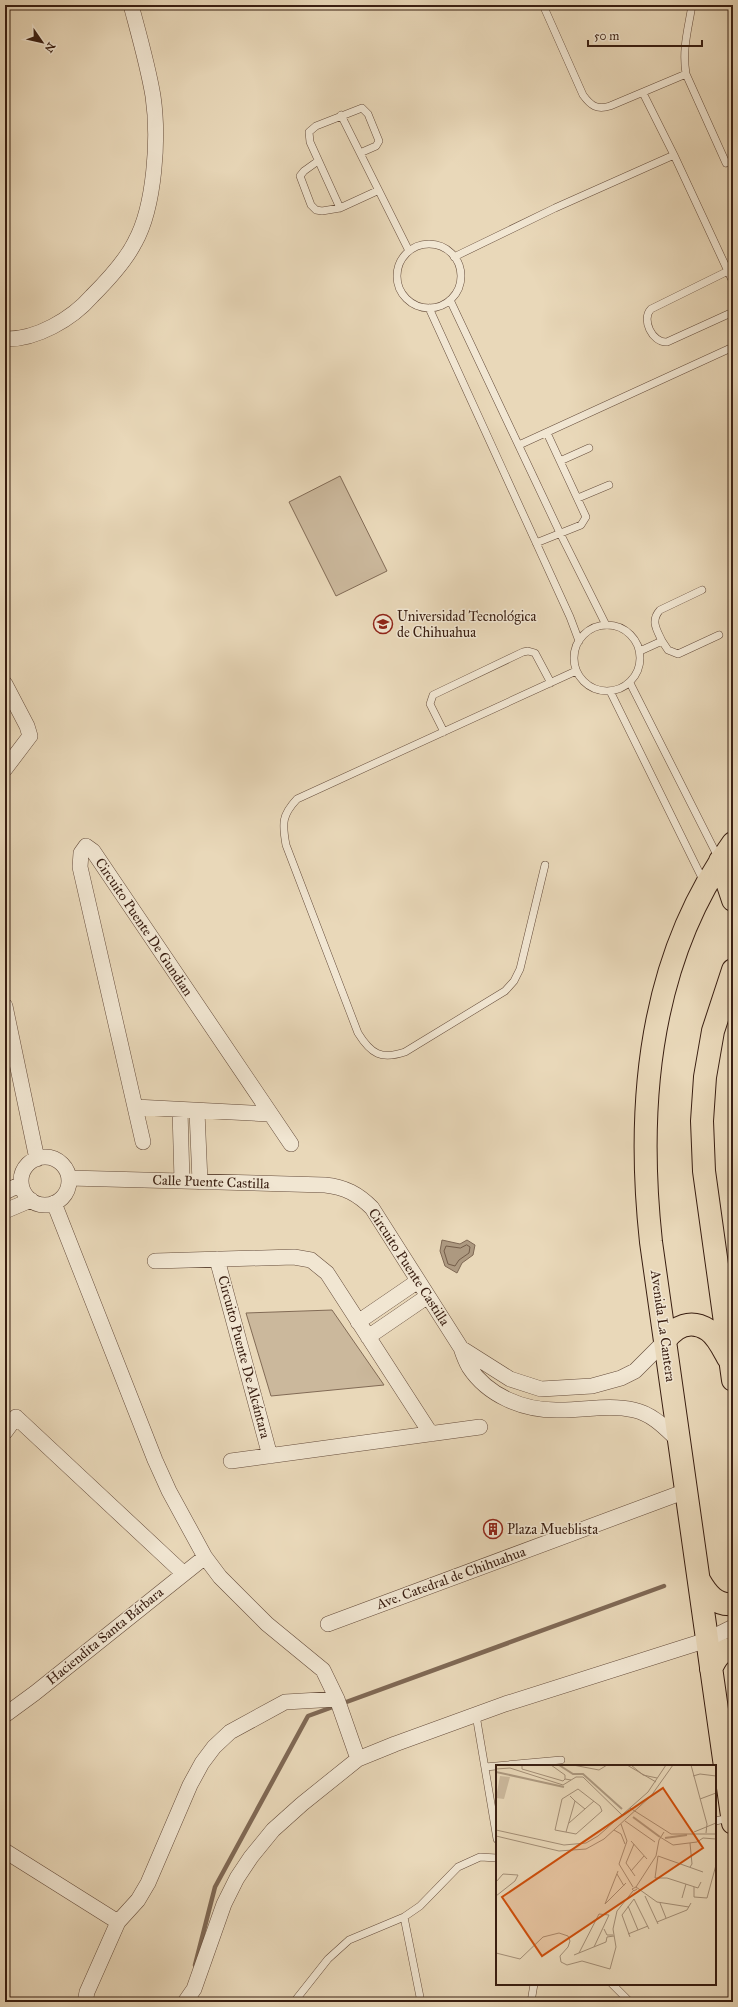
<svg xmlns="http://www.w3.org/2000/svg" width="738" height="2007" font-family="'IM FELL Great Primer',serif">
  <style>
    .green { fill: #cbb89c; stroke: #826b56 }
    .water { fill: #ad9980; stroke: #7f6854 }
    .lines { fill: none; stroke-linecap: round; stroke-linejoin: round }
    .shore { stroke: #735c48; stroke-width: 1 }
    .stream { stroke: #7f6854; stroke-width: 4.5 }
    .service-casing { stroke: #654c3b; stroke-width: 8 }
    .minor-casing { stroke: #654c3b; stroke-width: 16 }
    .primary-casing { stroke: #391e11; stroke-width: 24 }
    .service { stroke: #f1e6d2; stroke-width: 7 }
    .minor { stroke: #f1e6d2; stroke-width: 15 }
    .primary { stroke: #e9d8b9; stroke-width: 22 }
    .labels { text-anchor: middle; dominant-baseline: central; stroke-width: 3; stroke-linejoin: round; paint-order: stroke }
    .poi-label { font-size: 14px; fill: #391e11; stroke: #f1e6d2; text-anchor: start }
    .street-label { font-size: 14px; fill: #391e11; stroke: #f1e6d2 }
    .inset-river { fill: none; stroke: #ad9980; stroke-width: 2 }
    .inset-road { fill: none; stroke: #a38e76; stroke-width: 1 }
    .view { fill: #ce500d; fill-opacity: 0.15; stroke: #ce500d; stroke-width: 2 }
    .inset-edge { fill: none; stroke: #391e11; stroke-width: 2 }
  </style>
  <rect width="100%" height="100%" fill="#e9d8b9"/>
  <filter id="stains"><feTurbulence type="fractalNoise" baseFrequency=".005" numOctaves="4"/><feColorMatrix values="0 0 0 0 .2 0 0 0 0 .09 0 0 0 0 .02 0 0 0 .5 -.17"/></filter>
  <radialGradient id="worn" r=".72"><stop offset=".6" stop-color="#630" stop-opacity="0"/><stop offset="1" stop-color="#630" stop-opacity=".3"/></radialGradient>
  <!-- green -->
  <path class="green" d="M340,476L387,571L336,596L289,502Z
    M332,1310L384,1385L271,1396L246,1313Z"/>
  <!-- water -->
  <path class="water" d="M442,1240L460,1244L467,1240L475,1245L473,1255L462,1263L457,1273L445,1266L440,1251Z"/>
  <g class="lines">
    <!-- shore -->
    <path class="shore" d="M467,1245L470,1247L469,1253L459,1260L455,1266L448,1264L444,1251L446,1246L460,1248Z"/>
    <!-- stream -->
    <path class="stream" d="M195,1965L215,1887L308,1716L664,1586"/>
    <defs>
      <path id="service" d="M543,5L583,95C591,106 597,110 610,106L686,74
        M692,5C688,30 682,49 686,74L726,163
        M643,93L674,155
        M341,115L409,251
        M318,161L304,171L300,176L311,205L316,210L322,211L340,208L377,191
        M340,208L310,142L309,132L316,126L362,108L368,114L379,141L376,146L360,153
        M397 276a32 32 0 1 1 64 0a32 32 0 1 1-64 0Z
        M454,257L555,208L674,155L733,282
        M728,271L651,309C641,319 652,343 667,342L733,312
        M450,300L560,533L606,625
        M429,308L570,617L579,641
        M519,445L733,347
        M560,461L589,448
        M578,498L609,485
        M536,543L581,525L586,517L547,433
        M574 658a33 33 0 1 1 66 0a33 33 0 1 1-66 0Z
        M662,641C657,630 650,621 660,610L702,590
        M640,651L662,641L668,650L678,654L719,635
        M630,683L719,859
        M610,691L704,882
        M444,732L430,704L433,695L523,652L528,651L535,653L551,683
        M545,865L520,969L514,981L505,991L405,1052C381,1060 371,1054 358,1033L286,845C282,823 282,815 297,799L576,671
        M476,1715L497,1839
        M485,1767L561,1760
        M715,1821L730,1818
        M404,1917L421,2002
        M612,1984L630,2002
        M294,2002L328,1959L349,1940L404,1917L420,1906L458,1867L480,1857L497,1858
        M531,2002L534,1984"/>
      <path id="minor" d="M5,339C36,340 72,319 92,296C108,280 125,262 135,242C155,206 159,137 153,96C148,66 139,35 131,5
        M5,684L27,726L30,736L5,769
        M5,1006L37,1159
        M135,1107L270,1114
        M180,1110L182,1181
        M197,1111L200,1182
        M143,1142L80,867L81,853L86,846L93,851L291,1144
        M21 1181a24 24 0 1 1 48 0a24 24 0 1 1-48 0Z
        M69,1178L325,1185C345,1187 358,1194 372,1208L461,1348C463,1354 466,1362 469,1367C488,1396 523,1410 556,1410C582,1411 608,1404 634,1410C653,1414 666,1429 679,1441
        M5,1192L21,1184
        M54,1203L155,1460L169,1491L205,1557L220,1577L267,1624L323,1670L337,1699L358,1759
        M5,1211L31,1200
        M217,1259L270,1456
        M155,1261L294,1257L311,1260L327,1273L431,1434
        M358,1322L418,1281
        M368,1337L428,1296
        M461,1348L510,1379L541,1389L592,1386L621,1378L635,1371L665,1341
        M5,1432L16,1417L183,1573
        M231,1461L480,1427
        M328,1624L686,1491
        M5,1715L35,1693L205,1557
        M5,1851L118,1922
        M85,2002L87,1992L118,1922L138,1900L148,1883L190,1785L202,1763L214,1747L230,1732L285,1702L337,1699
        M185,2002L194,1989L224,1904L237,1878L251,1857L273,1830L302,1804L358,1759L395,1744L505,1704L707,1640L733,1627"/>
      <path id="primary" d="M733,843C649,958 636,1104 651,1242L733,1823
        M720,861L733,900
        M733,970L713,1031L705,1077L702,1121L704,1171L733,1380
        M665,1341C675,1326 691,1319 708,1330C717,1336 723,1349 728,1358
        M699,1580C707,1594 716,1606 733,1604
        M711,1669C716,1658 720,1651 733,1648"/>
    </defs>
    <!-- service casing -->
    <use href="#service" class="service-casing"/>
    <!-- minor casing -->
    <use href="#minor" class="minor-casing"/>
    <!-- primary casing -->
    <use href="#primary" class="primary-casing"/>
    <!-- service -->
    <use href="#service" class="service"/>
    <!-- minor -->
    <use href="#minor" class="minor"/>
    <!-- primary -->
    <use href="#primary" class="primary"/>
  </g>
  <!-- icons -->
  <defs>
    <symbol id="university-ring" viewBox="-11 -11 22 22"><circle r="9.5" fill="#f1e6d2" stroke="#8f2418" stroke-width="1.5"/><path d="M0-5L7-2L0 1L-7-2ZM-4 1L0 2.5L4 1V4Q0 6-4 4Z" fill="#8f2418"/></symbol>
    <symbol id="building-ring" viewBox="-11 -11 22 22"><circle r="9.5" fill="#f1e6d2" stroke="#8f2418" stroke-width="1.5"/><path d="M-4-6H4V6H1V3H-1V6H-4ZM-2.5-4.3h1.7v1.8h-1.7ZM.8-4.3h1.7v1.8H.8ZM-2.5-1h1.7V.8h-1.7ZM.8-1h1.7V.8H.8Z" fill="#8f2418"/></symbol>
  </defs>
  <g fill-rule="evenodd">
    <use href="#university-ring" x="372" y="613" width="22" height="22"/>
    <use href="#building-ring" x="482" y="1518" width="22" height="22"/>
  </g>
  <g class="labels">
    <!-- poi labels -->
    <g class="poi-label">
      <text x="397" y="616">Universidad Tecnológica<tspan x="397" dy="16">de Chihuahua</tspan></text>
      <text x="507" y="1529">Plaza Mueblista</text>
    </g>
    <!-- street labels -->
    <g class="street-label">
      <text transform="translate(144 927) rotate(56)">Circuito Puente De Gundian</text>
      <text transform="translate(211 1182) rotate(2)">Calle Puente Castilla</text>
      <text transform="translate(409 1267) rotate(57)">Circuito Puente Castilla</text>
      <text transform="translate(663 1326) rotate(82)">Avenida La Cantera</text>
      <text transform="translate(244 1357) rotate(75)">Circuito Puente De Alcántara</text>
      <text transform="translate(451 1578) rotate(-20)">Ave. Catedral de Chihuahua</text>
      <text transform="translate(105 1636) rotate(-39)">Haciendita Santa Bárbara</text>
    </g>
  </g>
  <!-- overview -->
  <g transform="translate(496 1765)">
    <rect width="220" height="220" fill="#e9d8b9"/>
    <path d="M4,11L14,12L8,34L0,33Z" fill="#cbb89c"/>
    <path class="inset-river" d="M63,0L77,9H87L126,44M0,7L68,22M137,52L164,72M169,73L191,70"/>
    <path class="inset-road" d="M26,0V4L67,16L69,14L75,15M55,0L69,10V14M77,0L103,5L111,0M131,0L160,17M135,0L147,10L161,13M195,0L211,59L210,68M0,4L14,3L67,20L80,12H87L126,50M197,11L204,9L220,11M82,24L104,41L106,46L80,69L59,65L66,34ZM204,34L220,28M79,36L89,44M134,43L175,69H220M129,56L159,77M73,58L98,36M125,59L131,76L123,99L137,122M0,65L68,80L90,78L102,71L152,27L170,0M118,65L125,69L129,79M70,67L79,36L74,31M198,67L220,58M0,71L63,86L90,84L108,74L155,31L177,0M164,72L177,80L201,77L207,73L220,74M135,76L151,94M138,79L130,98L139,111M162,91L159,113H171L202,123L205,117M162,91L207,107M194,102L196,99L194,78M135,106L148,91M121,109L128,121M0,117L7,109L22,110L19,116L0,131M140,122L160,91L163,75L168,67M198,122V132L211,133L220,100M141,124L138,126L136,124L140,122L161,137L193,142M149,131L162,159M186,133L190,119M164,138L170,153M109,139L122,106M109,139L130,118M132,141L142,165M161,157L191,145L195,138M108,164L111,170H117M132,169L152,161M134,172L126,150L138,134L153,164M0,188L24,194L47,172L63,168L72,171L74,176L72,182L64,191L65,197L71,200L86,196L114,204L120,182L117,164L121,146L137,126M83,188L103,149L113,150L98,182M78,190L110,177L111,172L118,171"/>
    <path class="view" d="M167,23L207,83L46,191L6,132Z"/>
    <rect width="220" height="220" class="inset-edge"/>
  </g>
  <!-- margin -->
  <rect width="738" height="2007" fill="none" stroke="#e9d8b9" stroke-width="20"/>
  <rect x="6" y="6" width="726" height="1995" fill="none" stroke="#391e11" stroke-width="2"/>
  <rect x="10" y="10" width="718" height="1987" fill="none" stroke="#391e11"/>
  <!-- north arrow -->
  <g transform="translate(42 42) rotate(124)" stroke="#f1e6d2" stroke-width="3" paint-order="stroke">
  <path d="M0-3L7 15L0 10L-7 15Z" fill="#391e11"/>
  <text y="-6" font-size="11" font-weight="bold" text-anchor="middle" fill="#391e11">N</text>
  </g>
  <!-- scale -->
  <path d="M588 40v6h114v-6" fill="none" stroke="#391e11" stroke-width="2"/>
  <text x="594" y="40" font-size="12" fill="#391e11" stroke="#f1e6d2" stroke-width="3" paint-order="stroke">50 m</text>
  <rect width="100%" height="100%" filter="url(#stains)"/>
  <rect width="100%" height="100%" fill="url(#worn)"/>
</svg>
